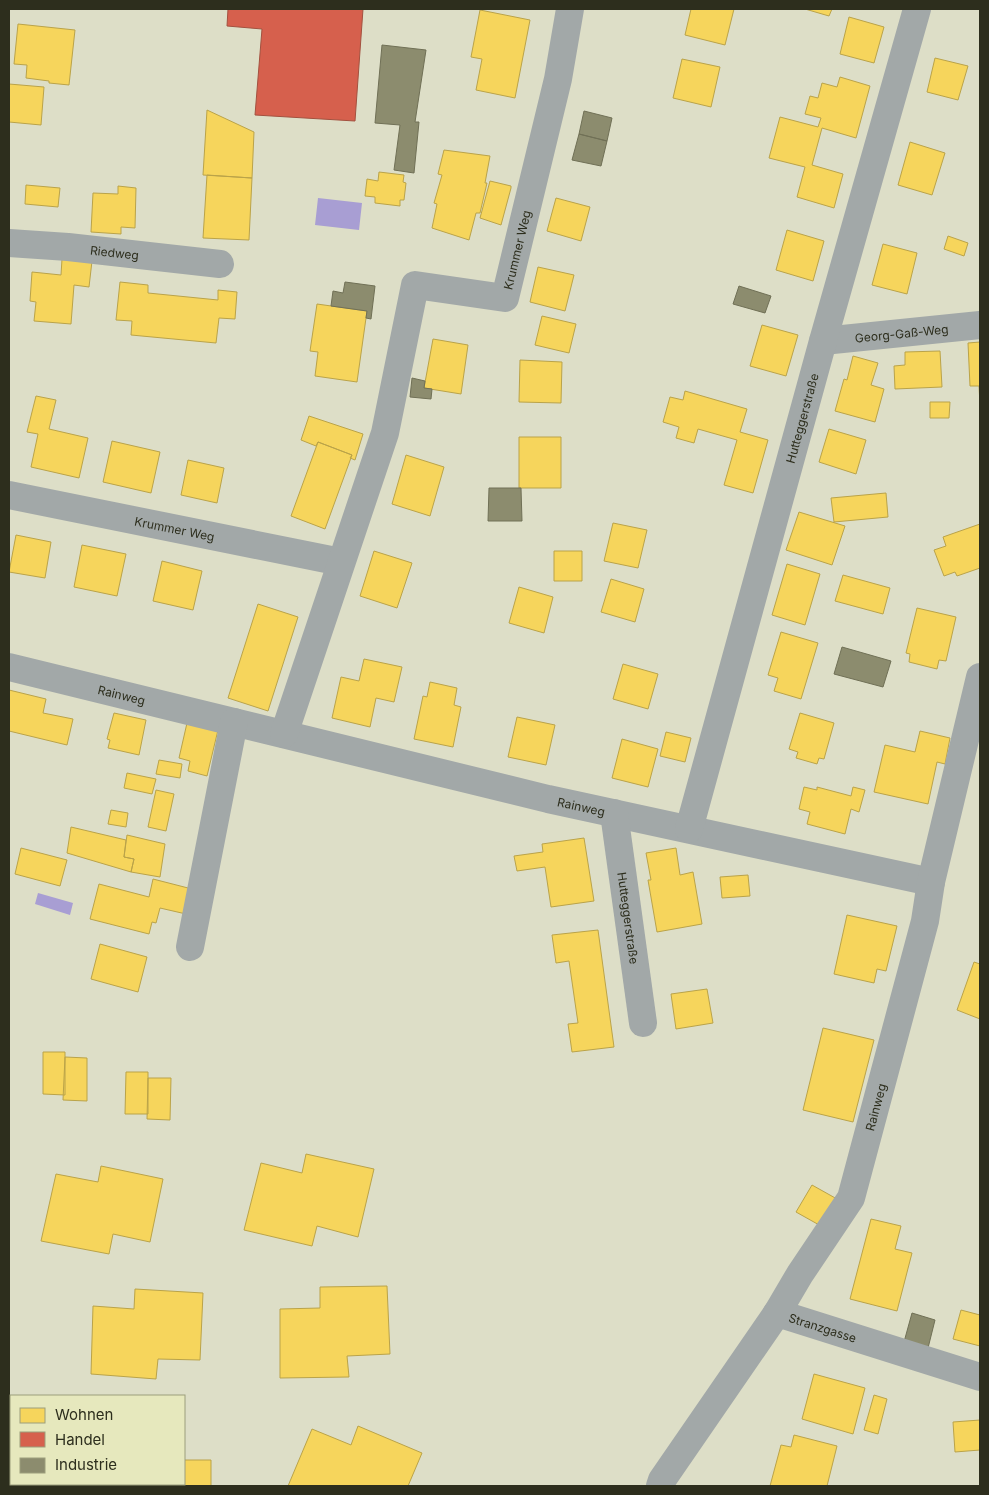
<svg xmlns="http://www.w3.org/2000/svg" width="989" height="1495" font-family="Inter,sans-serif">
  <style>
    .water { fill: #a89ed3 }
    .homes { fill: #f6d55c; stroke: #baa349 }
    .shops { fill: #d6604d; stroke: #a3513f }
    .industry { fill: #8c8c6e; stroke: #707056 }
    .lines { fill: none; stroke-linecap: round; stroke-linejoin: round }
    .street { stroke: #a2a8a8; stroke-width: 28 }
    .labels { text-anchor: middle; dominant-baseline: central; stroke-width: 5; stroke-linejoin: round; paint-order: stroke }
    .street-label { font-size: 12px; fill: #2d2e1d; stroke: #e6e8bd }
  </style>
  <rect width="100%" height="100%" fill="#dddec7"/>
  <!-- water -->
  <path class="water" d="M318,198L362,203L359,230L315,225Z
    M38,893L73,903L70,915L35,904Z"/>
  <!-- homes -->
  <path class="homes" d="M691,9H734L725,45L685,35Z
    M805,9H832L829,16Z
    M480,10L530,20L515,98L476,90L482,59L471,57Z
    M849,17L884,27L874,63L840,54Z
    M18,24L75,30L69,85L49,83V81L26,78L27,65L14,64Z
    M935,58L968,66L958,100L927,92Z
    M682,59L720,67L711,107L673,98Z
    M840,77L870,86L856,138L822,128L812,165L843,174L834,208L797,197L805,167L769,158L780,117L818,127L821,118L805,114L810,96L818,98L822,83L837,87Z
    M9,84L44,87L41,125L9,122Z
    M207,110L254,132L252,178L203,175Z
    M910,142L945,153L932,195L898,185Z
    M444,150L490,156L485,183H487L480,213H476L469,240L432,228L437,204L434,203L442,175L438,174Z
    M379,172L404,175L403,182L406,183L404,200H400V206L375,203V197L365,196L367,179L378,181Z
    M207,175L252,178L249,240L203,238Z
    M490,181L511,186V188L501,225L480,218Z
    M26,185L60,188L58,207L25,204Z
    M118,186L136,188L135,228L121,227V234L91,232L93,193L118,194Z
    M556,198L590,207L581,241L547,231Z
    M787,230L824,241L813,281L776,270Z
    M948,236L968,243L964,256L944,249Z
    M883,244L917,253L907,294L872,285Z
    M62,259L92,261L89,287L74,285L71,324L34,321L36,302L30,301L32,272L61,275Z
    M538,267L574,275L565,311L530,302Z
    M120,282L148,285V293L218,300V290L237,292L235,319L219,318L216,343L131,335L132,321L116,320Z
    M317,304L367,311L357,382L315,376L318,352L310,351Z
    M542,316L576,324L569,353L535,345Z
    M762,325L798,335L786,376L750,366Z
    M433,339L468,345L461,394L424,388Z
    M980,342V405L979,386H970L968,343Z
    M940,351L942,387L895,389L894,366L905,365V352Z
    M853,356L878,363L871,385L884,389L875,422L835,411L844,379L847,380Z
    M520,360L562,362L561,403L519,402Z
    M685,391L747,409L740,432L768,440L753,493L724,485L737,440L698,429L694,443L676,438L679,427L663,422L670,397L683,400Z
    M36,396L56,400L49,429L88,438L79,478L31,467L38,434L27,432Z
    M930,402H950L949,418H930Z
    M309,416L363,434L355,460L350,458L352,455L318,442L316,446L301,440Z
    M829,429L866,440L856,474L819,462Z
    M519,437H561V488H519Z
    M112,441L160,452L151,493L103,482Z
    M318,442L352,455L325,529L291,516Z
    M406,455L444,467L430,516L392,504Z
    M188,460L224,468L217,503L181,495Z
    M886,493L888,517L834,522L831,498Z
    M799,512L845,526L832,565L786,550Z
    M613,523L647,530L638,568L604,561Z
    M980,524V568L957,576L955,572L944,576L934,550L946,546L943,537Z
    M16,535L51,542L45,578L9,572Z
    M82,545L126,554L117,596L74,587Z
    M374,551L412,563L397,608L360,596Z
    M554,551H582V581H554Z
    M162,561L202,571L193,610L153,601Z
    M787,564L820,574L805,625L772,615Z
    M843,575L890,588L883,614L835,601Z
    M611,579L644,589L635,622L601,612Z
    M519,587L553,597L544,633L509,623Z
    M258,604L298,617L268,711L228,698Z
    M917,608L956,617L946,661L939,660L937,669L909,662L910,654L906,653Z
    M781,632L818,643L801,699L774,691L778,678L768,675Z
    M364,659L402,667L394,702L376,698L370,727L332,718L341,677L359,681Z
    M623,664L658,674L648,709L613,699Z
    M430,682L457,688L454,705L461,707L453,747L414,739L423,696L427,697Z
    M9,690L46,699L43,713L73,719L67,745L9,731Z
    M114,713L146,720L139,755L108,748L110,740L107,739Z
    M800,713L834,723L824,759L819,758L817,764L796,758L798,752L789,749Z
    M517,717L555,725L546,765L508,757Z
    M187,723L218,730L207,776L188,771L190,761L179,758Z
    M920,731L950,738L945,764L937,762L928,804L874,792L885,745L915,752Z
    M666,732L691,738L685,762L660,756Z
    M622,739L658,749L648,787L612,778Z
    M159,760L182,764L180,778L156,774Z
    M127,773L156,779L152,794L124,788Z
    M804,787L817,790V787L851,796L853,787L865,790L859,812L851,809L845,834L807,824L810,812L799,809Z
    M156,790L174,794L166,831L148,827Z
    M111,810L128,813L126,827L108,824Z
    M71,827L126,840L124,857L134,859L131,872L67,853Z
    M127,835L165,844L160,877L131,872L134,859L124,857Z
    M584,838L594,901L551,907L545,867L517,871L514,856L543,852L542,844Z
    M21,848L67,860L60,886L15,874Z
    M676,848L680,875L693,872L702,924L657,932L648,880H651L646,853Z
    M748,875L750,896L722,898L720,877Z
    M153,879L192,889L186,914L160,908L156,923L152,922L149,934L90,919L99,884L149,897Z
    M847,915L897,926L886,971L877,969L874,983L834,974Z
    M598,930L614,1047L572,1052L568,1024L578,1023L569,961L556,963L552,935Z
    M100,944L147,957L138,992L91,979Z
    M974,962L980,964V1019L957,1010Z
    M707,989L713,1023L676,1029L671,994Z
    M823,1028L874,1040L853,1122L803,1110Z
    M43,1052H65V1095L43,1094Z
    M65,1057L87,1058V1101L63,1100Z
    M126,1072H148V1114H125Z
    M148,1078H171L170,1120L147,1119Z
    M306,1154L374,1169L358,1237L317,1226L312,1246L244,1230L261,1163L302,1173Z
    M101,1166L163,1179L150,1242L113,1234L109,1254L41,1241L56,1174L98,1182Z
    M812,1185L837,1199L821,1226L796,1212Z
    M871,1219L901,1226L895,1249L912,1253L897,1311L850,1299Z
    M387,1286L390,1354L347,1356L349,1377L280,1378V1309L320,1308V1287Z
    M135,1289L203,1293L200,1360L158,1359L156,1379L91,1374L93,1306L134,1309Z
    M961,1310L980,1315V1346L953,1339Z
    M814,1374L865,1388L853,1434L802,1419Z
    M874,1395L887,1399L878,1434L864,1430Z
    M980,1420V1454V1450L955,1452L953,1422Z
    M358,1426L422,1453L408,1486H288L312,1429L351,1445Z
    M794,1435L837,1446L827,1486H770L781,1445L791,1447Z
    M9,1459H11V1484H49V1486H9Z
    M184,1460H211V1486H117V1484H184Z"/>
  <!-- shops -->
  <path class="shops" d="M228,9H363L355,121L255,115L262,29L227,26Z"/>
  <!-- industry -->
  <path class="industry" d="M382,45L426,50L415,122H419L414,173L394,170L400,125L375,123Z
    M584,111L612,118L607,141L579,134Z
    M579,134L607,141L601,166L572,160Z
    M345,282L375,286L371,319L366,318L367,311L331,306L333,291L343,293Z
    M739,286L771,296L765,313L733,304Z
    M412,378L425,381L424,388L432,389L431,399L410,397Z
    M489,488H521L522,521H488Z
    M842,647L891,661L883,687L834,674Z
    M912,1313L935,1320L928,1348L904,1342Z"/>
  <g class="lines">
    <!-- street -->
    <g class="street">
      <path id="s1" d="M9,243L68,247L220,264"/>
      <path id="s2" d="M823,341L980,325"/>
      <path id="s3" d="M9,495L341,562"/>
      <path id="s4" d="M9,667L548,799L931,882"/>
      <path id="s5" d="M284,734L385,433L415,285L505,298L558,79L570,9"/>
      <path id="s6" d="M614,813L643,1023"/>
      <path id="s7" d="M689,829L823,341L917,9"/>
      <path d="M190,947L234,722"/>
      <path id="s8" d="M777,1313L980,1377"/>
      <path id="s9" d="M660,1486L662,1480L777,1313L800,1274L851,1198L925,921L931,882L980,677"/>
    </g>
  </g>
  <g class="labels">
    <!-- street labels -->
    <g class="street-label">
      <text stroke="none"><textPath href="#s5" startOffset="609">Krummer Weg</textPath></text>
      <text stroke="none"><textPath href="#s1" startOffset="106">Riedweg</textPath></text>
      <text stroke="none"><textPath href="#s2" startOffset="79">Georg-Gaß-Weg</textPath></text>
      <text stroke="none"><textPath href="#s7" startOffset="426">Hutteggerstraße</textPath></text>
      <text stroke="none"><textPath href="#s3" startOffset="169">Krummer Weg</textPath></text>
      <text stroke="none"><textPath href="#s4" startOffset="116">Rainweg</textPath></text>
      <text stroke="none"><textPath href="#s4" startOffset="589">Rainweg</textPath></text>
      <text stroke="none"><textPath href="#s6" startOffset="106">Hutteggerstraße</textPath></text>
      <text stroke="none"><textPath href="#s9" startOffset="440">Rainweg</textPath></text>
      <text stroke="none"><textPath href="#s8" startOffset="48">Stranzgasse</textPath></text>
    </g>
  </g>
  <!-- border -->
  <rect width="989" height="1495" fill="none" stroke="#2d2e1d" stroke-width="20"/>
  <!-- legend -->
  <rect x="10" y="1395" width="175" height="90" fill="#e6e8bd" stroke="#9c9e7d"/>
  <rect x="20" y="1408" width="25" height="15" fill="#f6d55c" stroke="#9c9e7d"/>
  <text x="55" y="1420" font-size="15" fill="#2d2e1d">Wohnen</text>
  <rect x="20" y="1432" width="25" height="15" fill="#d6604d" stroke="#9c9e7d"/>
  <text x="55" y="1445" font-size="15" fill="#2d2e1d">Handel</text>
  <rect x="20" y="1458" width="25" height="15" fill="#8c8c6e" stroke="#9c9e7d"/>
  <text x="55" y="1470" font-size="15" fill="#2d2e1d">Industrie</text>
</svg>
